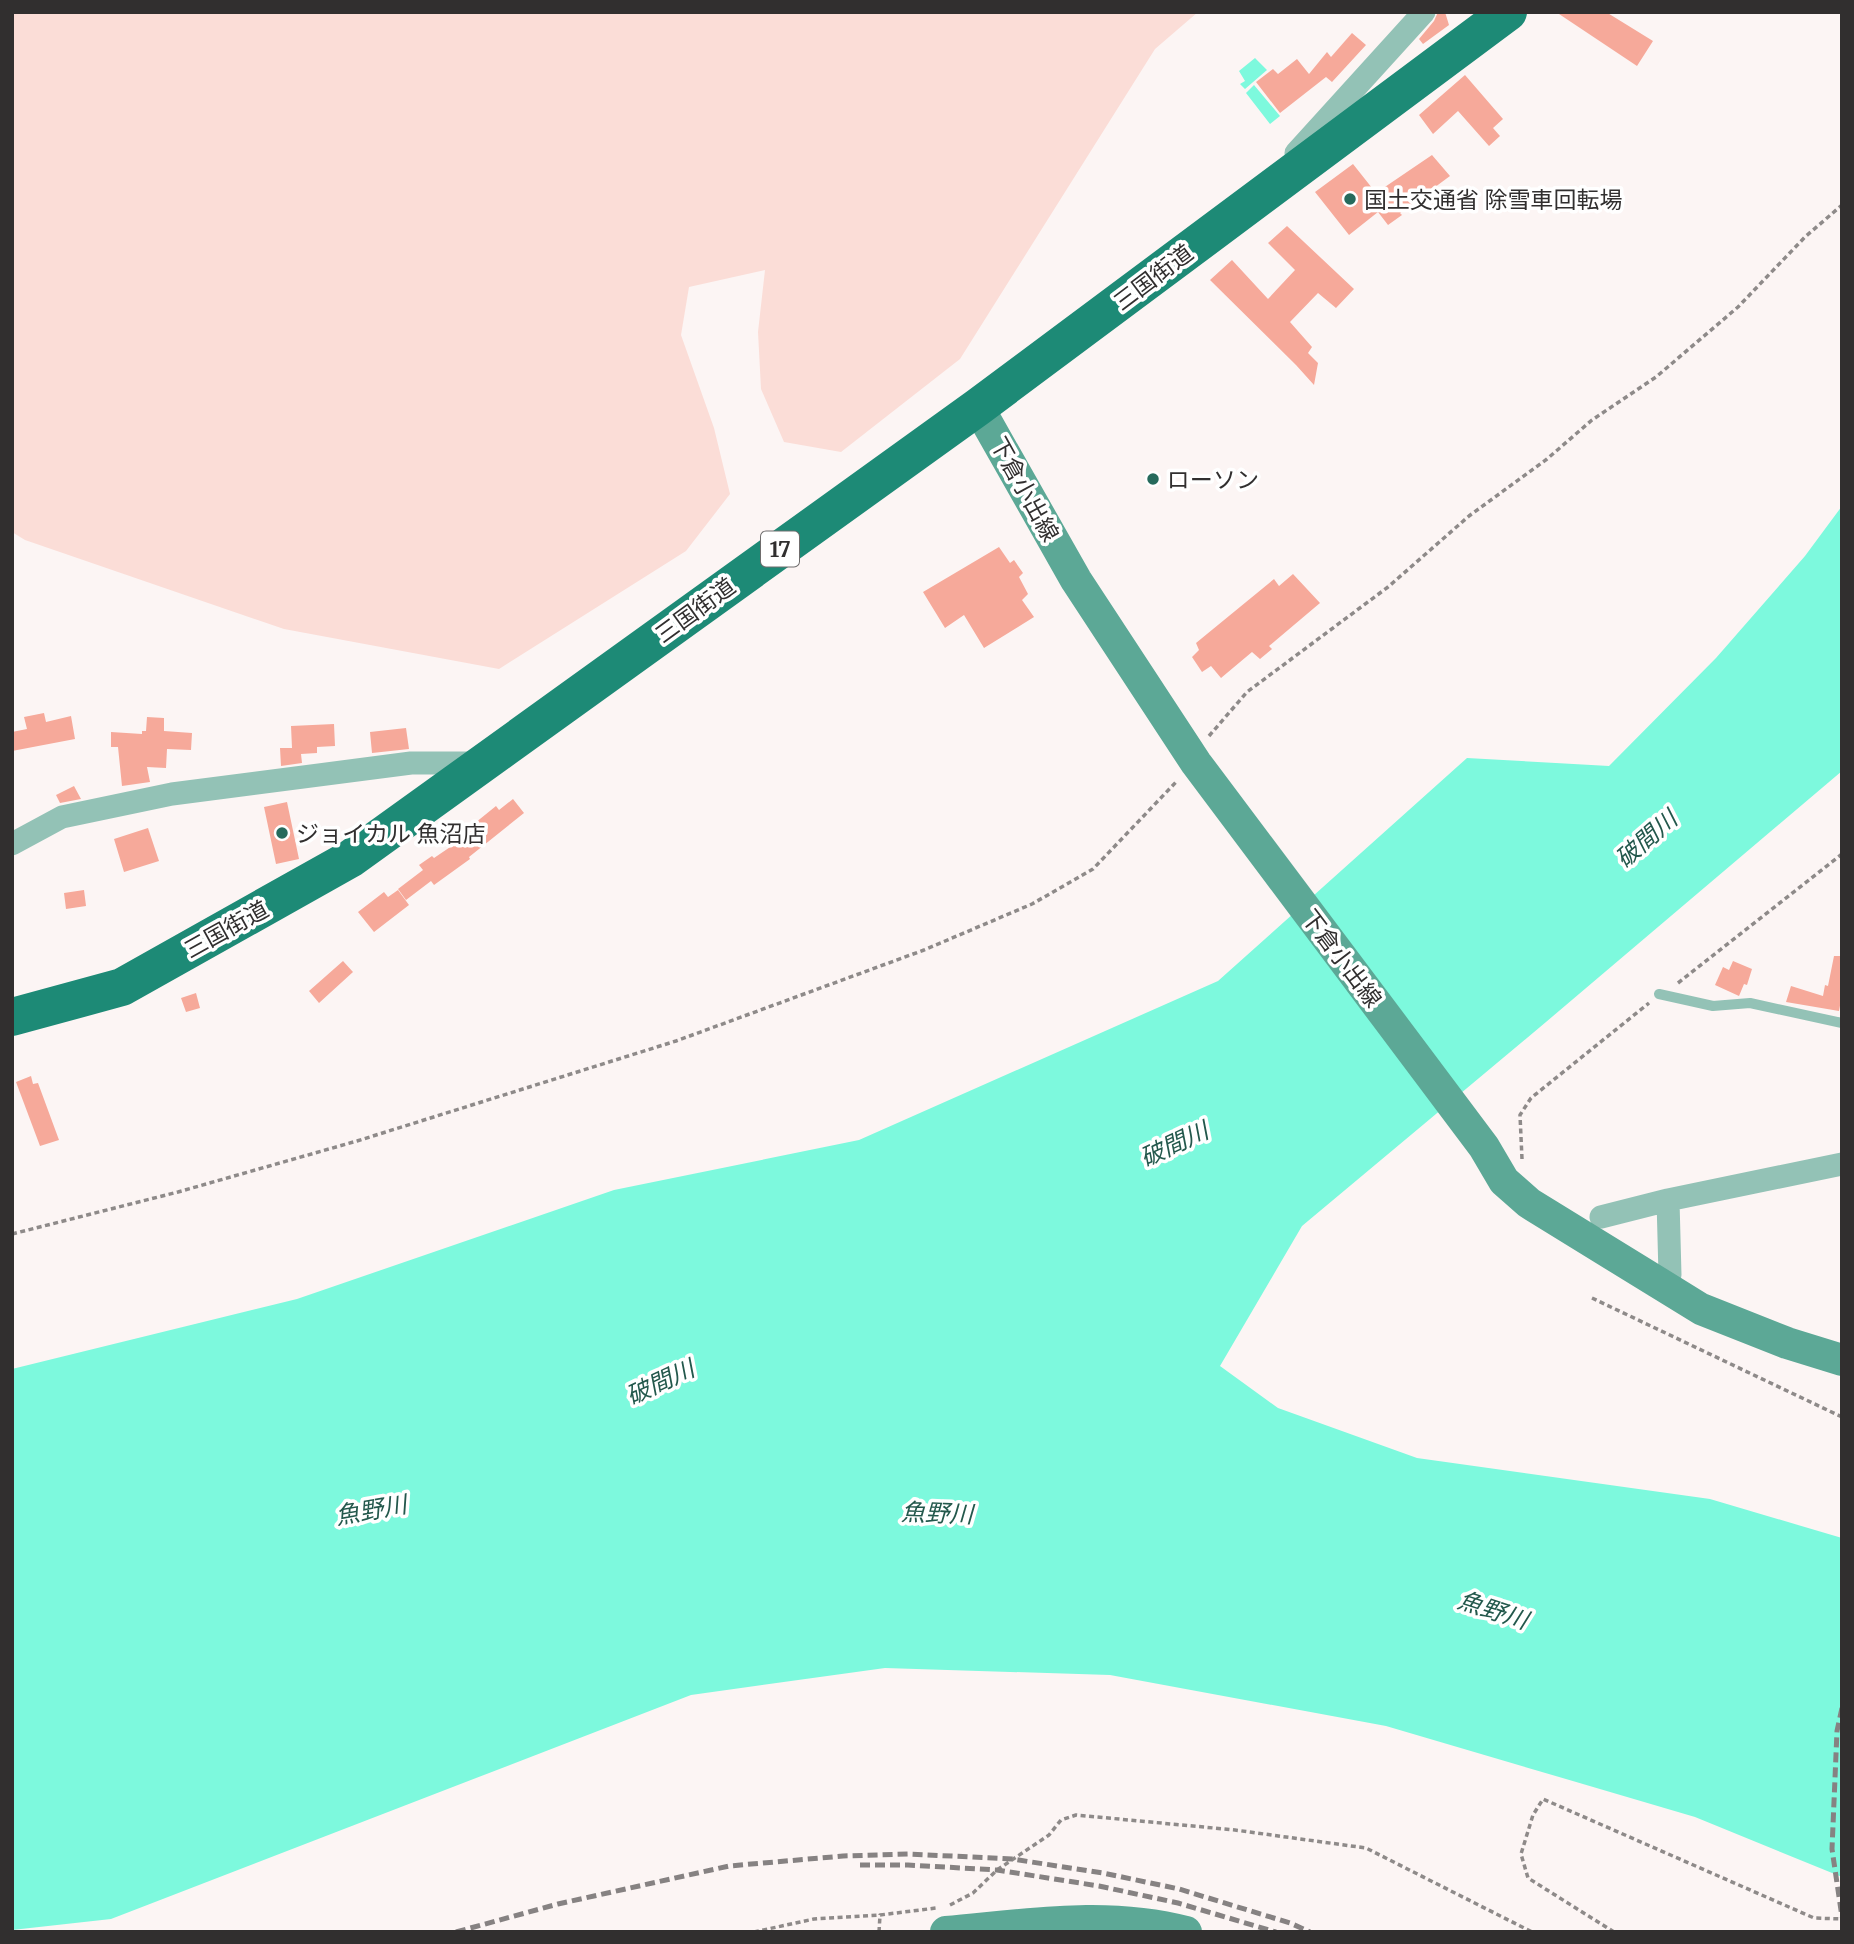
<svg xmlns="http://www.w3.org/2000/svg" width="1854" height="1944" font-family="Merriweather,'Noto Sans JP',serif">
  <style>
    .green { fill: #fbddd7 }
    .water { fill: #7df9dd }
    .building { fill: #f6a99a }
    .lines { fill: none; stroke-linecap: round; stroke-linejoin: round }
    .path { stroke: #8e8a89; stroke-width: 3.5; stroke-dasharray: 5 3.5; stroke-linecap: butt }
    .service { stroke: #93c2b6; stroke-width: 10 }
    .minor { stroke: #93c2b6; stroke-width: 23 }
    .secondary { stroke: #5ca896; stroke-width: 32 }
    .trunk { stroke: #1d8a76; stroke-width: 38 }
    .rail { stroke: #868282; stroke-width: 5; stroke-dasharray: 10 5; stroke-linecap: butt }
    .poi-dot { fill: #266a5c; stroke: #fff; stroke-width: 2.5 }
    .labels { text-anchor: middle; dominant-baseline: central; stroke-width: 7; stroke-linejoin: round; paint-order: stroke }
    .shield { fill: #fff; stroke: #6f6d6d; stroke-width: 2 }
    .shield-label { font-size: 21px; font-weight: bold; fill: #312f2f }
    .poi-label { font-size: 23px; fill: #312f2f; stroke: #fff; text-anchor: start }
    .street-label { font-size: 23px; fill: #312f2f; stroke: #fff }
    .water-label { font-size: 24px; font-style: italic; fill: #23584c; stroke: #fff }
  </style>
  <rect width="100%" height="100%" fill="#fcf5f4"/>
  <!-- green -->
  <path class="green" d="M12,12H1198L1155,49L960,359L841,452L784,442L761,389L758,332L765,270L689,287L681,335L714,428L730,494L686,551L499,669L284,629L25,540L12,532Z"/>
  <!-- water -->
  <path class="water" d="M1255,58L1267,70L1245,89L1240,84L1245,81L1239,71Z
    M1254,85L1280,116L1270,124L1246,93Z
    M1842,506V771L1546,1022L1302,1226L1220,1366L1278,1408L1417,1458L1710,1499L1842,1538V1877L1695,1817L1386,1726L1110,1675L885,1668L691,1695L111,1919L12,1930V1369L297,1299L614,1190L859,1140L1218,981L1467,758L1609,766L1716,658L1805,556Z"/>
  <!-- building -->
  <path class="building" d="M1438,12H1445L1449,25L1423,44L1419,39L1434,21Z
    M1556,12H1606L1653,41L1637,66Z
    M1352,33L1366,45L1332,82L1326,77L1280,113L1256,82L1273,69L1278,74L1297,59L1309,74L1327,52L1331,57Z
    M1465,75L1503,119L1493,128L1500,136L1489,146L1458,111L1433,134L1419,115Z
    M1432,155L1450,176L1400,213L1402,215L1388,225L1378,212L1349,235L1315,192L1353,164L1376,193Z
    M1287,226L1354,289L1336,308L1318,293L1290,322L1312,347L1308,353L1318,363L1314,385L1296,365L1210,280L1232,260L1268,299L1295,270L1268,243Z
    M999,547L1010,563L1014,560L1023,573L1019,577L1028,594L1022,600L1034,617L984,648L964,615L945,628L923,592Z
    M1293,574L1320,603L1269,646L1272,649L1260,659L1252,652L1221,678L1211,666L1202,672L1192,657L1199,650L1196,643L1274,579L1279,586Z
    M44,713L46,722L71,716L75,739L12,751V732L27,729L24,717Z
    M147,717L164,718V731L192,733L191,750L167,749L166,768L147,767L150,782L122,786L118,747H111V732L142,734V731H146Z
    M334,724L335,746L317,747V753L301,754L302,763L281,766L280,748H292L291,726Z
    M406,728L409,749L372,753L370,732Z
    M74,786L81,799L60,803L56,795Z
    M513,799L524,813L469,857L470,859L434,885L431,881L406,900L398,889L423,870L419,865L432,856L434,858L462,839L459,836L496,806L499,810Z
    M287,802L299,859L276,864L264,807Z
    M148,828L159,861L124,872L114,839Z
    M84,890L86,906L66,909L64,893Z
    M398,890L409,905L374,932L358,912L384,892L388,897Z
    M1834,956H1842V995L1839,1011L1786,1002L1791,986L1823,996L1825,985L1828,986Z
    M343,961L353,972L319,1003L309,991Z
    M1733,961L1752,969L1747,985L1744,984L1739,996L1715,985L1723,967L1729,970Z
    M196,993L200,1008L186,1012L181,998Z
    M31,1076L33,1084L38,1083L59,1140L40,1146L16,1082Z"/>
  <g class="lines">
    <!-- path -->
    <path class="path" d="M1209,736L1247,692L1388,587L1469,516L1547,459L1592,420L1656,377L1738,307L1805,237L1842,205
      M1678,983L1842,854
      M1522,1159L1520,1115L1531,1098L1649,1003
      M12,1234L178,1192L357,1141L676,1041L924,950L1032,904L1093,869L1177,781
      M1592,1298L1842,1417
      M950,1905L973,1893L997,1870L1049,1835L1061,1820L1076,1815L1235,1830L1366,1848L1532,1932
      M754,1932L814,1919L880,1915
      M879,1932L880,1915L936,1908
      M1614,1932L1528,1878L1521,1854L1533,1815L1543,1799L1814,1918L1842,1919"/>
    <!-- service -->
    <path class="service" d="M1659,994L1713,1006L1750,1003L1842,1023"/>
    <!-- minor -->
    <path class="minor" d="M1296,153L1424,12
      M12,844L62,817L172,794L411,763H481
      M1601,1217L1668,1200L1842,1164
      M1663,1285L1670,1275L1668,1200"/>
    <!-- secondary -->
    <path class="secondary" d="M978,407L1076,580L1196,763L1484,1147L1504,1181L1529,1203L1701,1309L1787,1343L1842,1360
      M946,1932C1026,1925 1107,1911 1186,1932"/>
    <!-- trunk -->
    <path class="trunk" d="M12,1017L122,987L350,859L978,407L1508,12"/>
    <!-- rail -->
    <path class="rail" d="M1842,1708L1837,1731L1832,1849L1842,1917
      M860,1865H908L997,1870L1099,1886L1178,1903L1276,1932
      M456,1932L558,1904L729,1866L843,1856L909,1854L1012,1859L1103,1873L1179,1889L1290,1923L1310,1932"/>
  </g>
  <!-- markers -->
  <g class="poi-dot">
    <circle cx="1350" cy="199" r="7"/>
    <circle cx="1153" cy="479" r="7"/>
    <circle cx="282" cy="833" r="7"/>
  </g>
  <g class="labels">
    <!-- shield labels -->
    <rect class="shield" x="761" y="531.5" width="38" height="35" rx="5"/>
    <g class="shield-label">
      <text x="780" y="549">17</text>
    </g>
    <!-- poi labels -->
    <g class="poi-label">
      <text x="1364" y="199">国土交通省 除雪車回転場</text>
      <text x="1167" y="479">ローソン</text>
      <text x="296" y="833">ジョイカル 魚沼店</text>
    </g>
    <!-- street labels -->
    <g class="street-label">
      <text transform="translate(1153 277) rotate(-37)">三国街道</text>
      <text transform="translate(1025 489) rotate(61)">下倉小出線</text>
      <text transform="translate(695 610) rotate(-36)">三国街道</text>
      <text transform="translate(226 929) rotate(-29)">三国街道</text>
      <text transform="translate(1342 958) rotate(53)">下倉小出線</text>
    </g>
    <!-- water labels -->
    <g class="water-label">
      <text transform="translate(1646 839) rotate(-41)">破間川</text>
      <text transform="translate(1174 1144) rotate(-25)">破間川</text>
      <text transform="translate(660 1382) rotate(-25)">破間川</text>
      <text transform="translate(371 1510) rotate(-10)">魚野川</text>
      <text transform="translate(937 1513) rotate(2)">魚野川</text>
      <text transform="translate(1493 1610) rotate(18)">魚野川</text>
    </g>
  </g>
  <!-- border -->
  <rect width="1854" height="1944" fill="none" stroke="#312f2f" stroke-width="28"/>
</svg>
